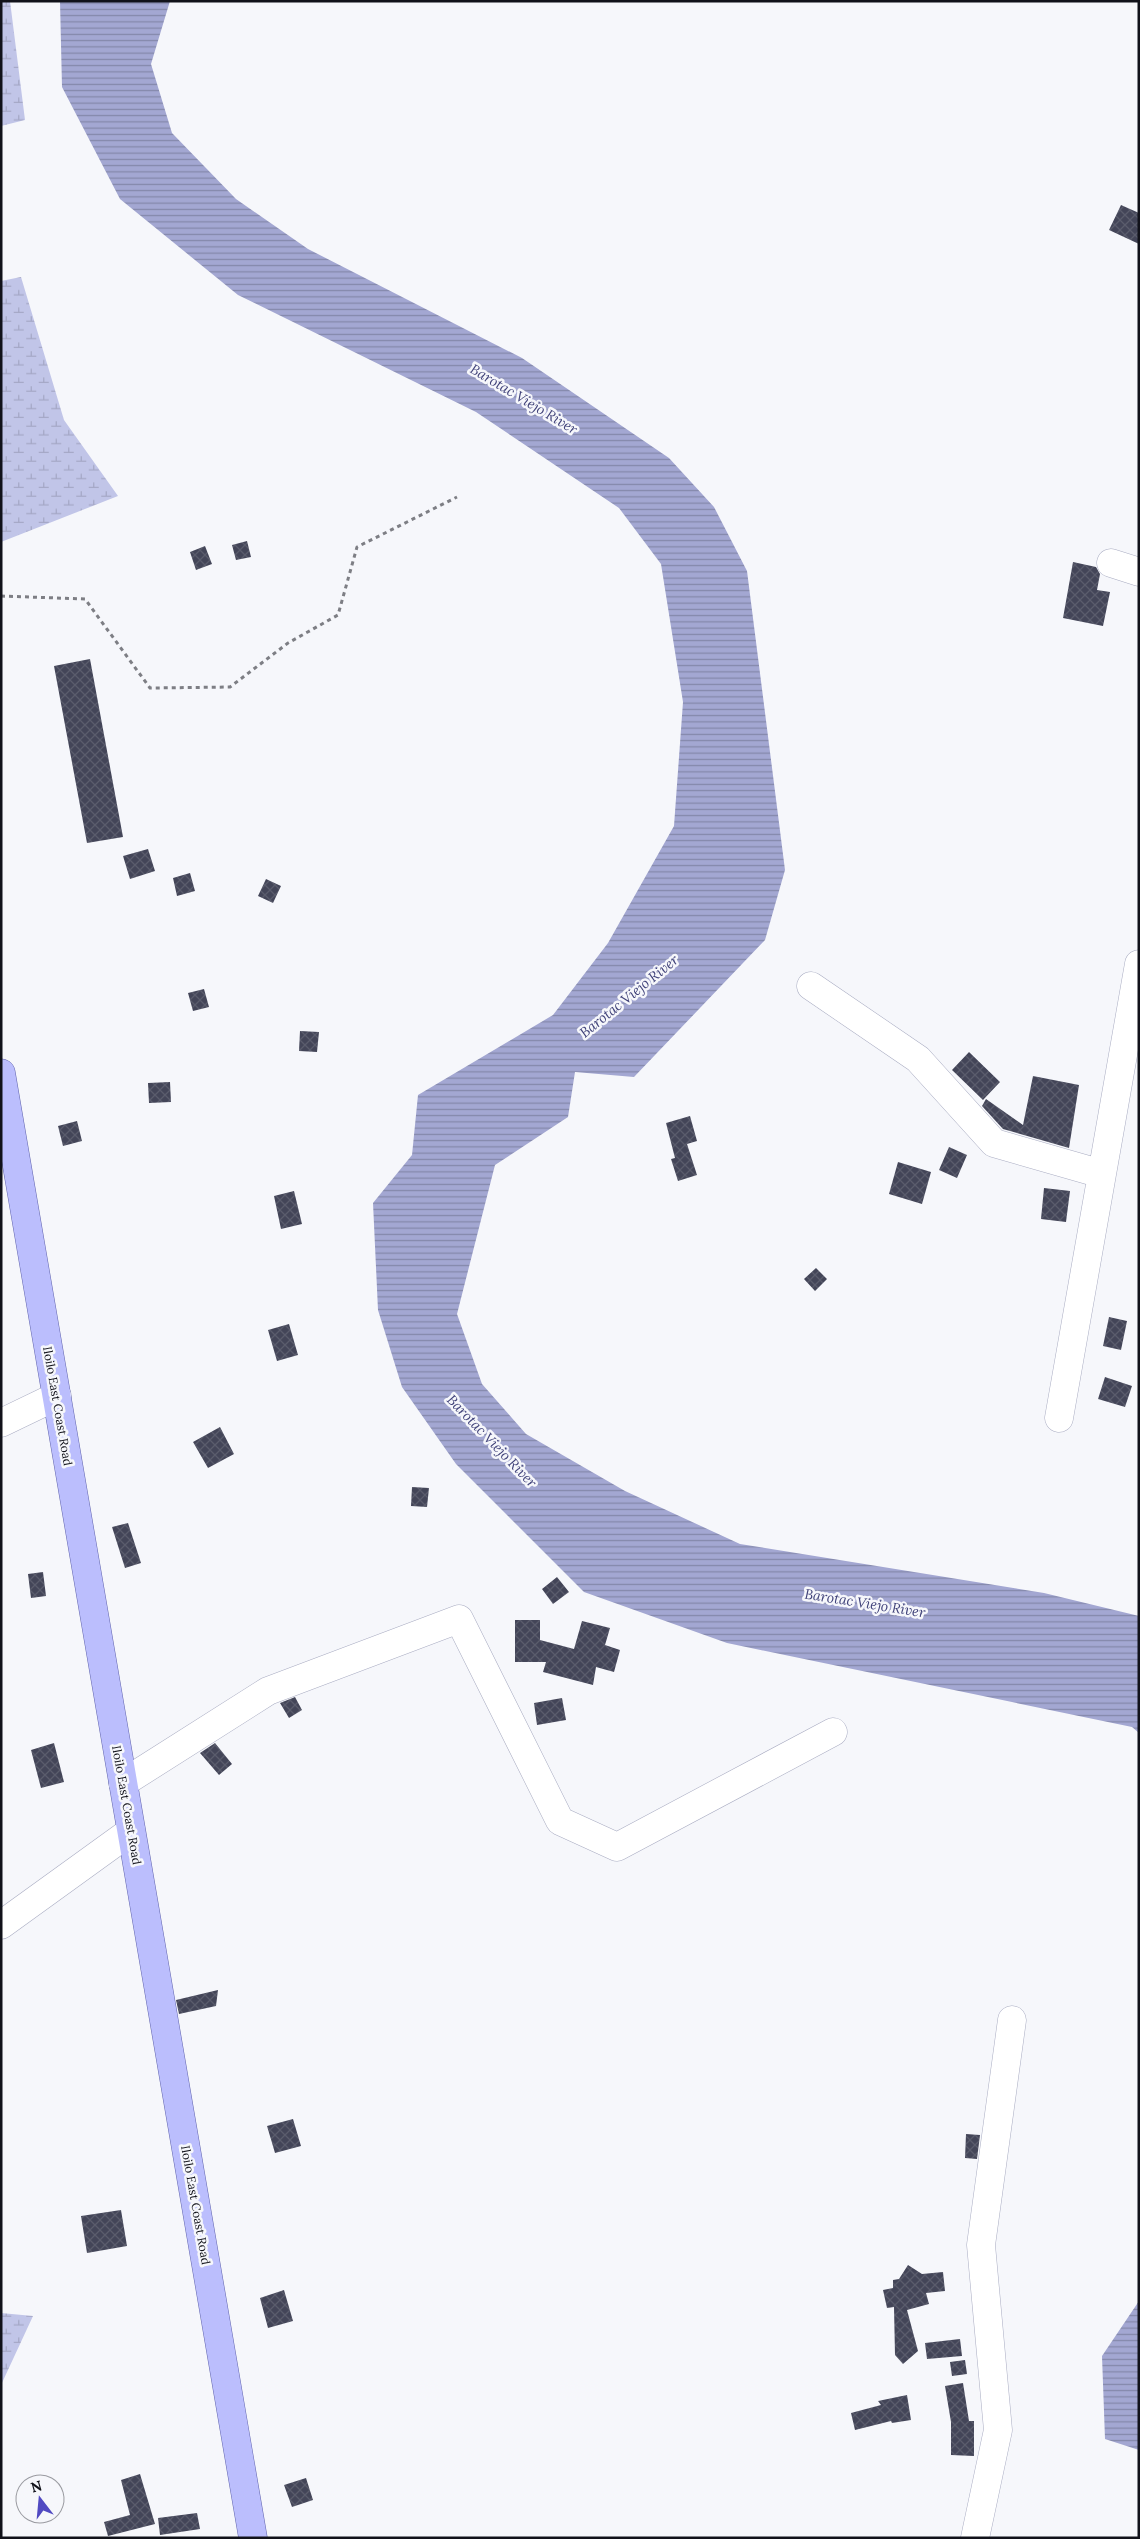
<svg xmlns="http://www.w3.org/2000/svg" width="1140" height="2539" font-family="Lora,serif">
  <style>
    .wetland { fill: url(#wetland-marsh) }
    .water { fill: url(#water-rules) }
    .building { fill: url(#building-cross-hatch) }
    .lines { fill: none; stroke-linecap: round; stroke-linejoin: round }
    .minor-casing { stroke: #a9acc2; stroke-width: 29 }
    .major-casing { stroke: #6265ad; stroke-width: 29 }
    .path { stroke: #7d7e84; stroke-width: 3; stroke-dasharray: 4 4; stroke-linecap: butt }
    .minor { stroke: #fff; stroke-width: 28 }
    .major { stroke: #bbbefd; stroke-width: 28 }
    .labels { text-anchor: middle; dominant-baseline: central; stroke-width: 5; stroke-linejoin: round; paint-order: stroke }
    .street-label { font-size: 12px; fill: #11121a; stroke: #f6f7fb }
    .water-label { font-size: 14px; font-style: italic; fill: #41437a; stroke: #f6f7fb }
  </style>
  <defs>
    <pattern id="wetland-marsh" width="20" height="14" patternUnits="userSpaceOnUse" patternTransform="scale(1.25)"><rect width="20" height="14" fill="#c1c5e8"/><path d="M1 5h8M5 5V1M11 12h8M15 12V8" fill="none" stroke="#a5a8c6"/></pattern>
    <pattern id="water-rules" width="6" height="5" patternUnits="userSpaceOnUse" patternTransform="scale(1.25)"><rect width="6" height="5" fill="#a3a7d2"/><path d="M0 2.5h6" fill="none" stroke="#8387aa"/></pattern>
    <pattern id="building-cross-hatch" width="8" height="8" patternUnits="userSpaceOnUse" patternTransform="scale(1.25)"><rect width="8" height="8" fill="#434558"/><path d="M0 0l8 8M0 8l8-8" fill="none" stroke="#5a5c6c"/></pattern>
  </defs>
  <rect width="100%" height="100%" fill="#f6f7fb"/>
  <!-- wetland -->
  <path class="wetland" d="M1,1H10L25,120L1,126Z
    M21,277L64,420L118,496L1,542V281Z
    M1,2313L33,2316L1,2385Z"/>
  <!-- water -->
  <path class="water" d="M60,1H170L151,64L172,133L236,199L308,249L522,358L669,458L714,507L747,571L785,870L765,940L634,1077L575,1072L568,1117L495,1165L457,1314L482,1384L526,1434L625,1491L740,1544L1044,1593L1139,1616V1733L1132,1727L727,1643L584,1592L456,1464L402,1387L378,1310L373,1203L412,1155L418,1095L553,1015L608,943L674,826L683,702L661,564L619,508L476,412L238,295L120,199L62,87Z
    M1139,2301V2450L1105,2439L1102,2356Z"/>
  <!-- building -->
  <path class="building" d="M1121,205L1139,213V244L1109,230Z
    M247,541L251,557L236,560L232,545Z
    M205,546L212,564L196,570L190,552Z
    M1073,562L1096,567L1100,574L1097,590L1110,592L1103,626L1063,618Z
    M90,659L123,837L87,843L54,666Z
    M148,849L155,871L130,879L123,856Z
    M190,873L195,891L177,896L173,878Z
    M266,879L281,886L273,903L258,896Z
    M204,989L209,1007L193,1011L188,993Z
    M300,1031L319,1032L317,1052L299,1051Z
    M969,1052L1000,1082L983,1100L952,1070Z
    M1033,1076L1079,1085L1069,1148L1003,1129L982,1106L986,1099L1023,1125Z
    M170,1082L171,1102L149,1103L148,1083Z
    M690,1116L697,1141L687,1144L697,1175L678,1181L671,1159L675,1158L666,1123Z
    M77,1121L82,1141L63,1146L58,1126Z
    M949,1147L967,1155L957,1178L939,1170Z
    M898,1162L931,1172L922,1204L889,1194Z
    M1044,1188L1070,1191L1066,1222L1041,1219Z
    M294,1191L302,1224L281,1229L274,1196Z
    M816,1268L827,1279L815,1291L804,1279Z
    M1109,1317L1127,1321L1121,1350L1103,1346Z
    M289,1324L298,1355L277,1361L268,1330Z
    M1105,1377L1132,1386L1125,1407L1098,1399Z
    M220,1427L234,1454L208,1468L193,1442Z
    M412,1487L429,1488L427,1507L411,1506Z
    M128,1523L141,1563L125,1568L112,1527Z
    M43,1572L46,1596L31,1598L28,1574Z
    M557,1577L569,1592L553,1604L542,1589Z
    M515,1620H540V1640L574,1649L582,1621L610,1628L605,1645L620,1650L614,1672L596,1667L593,1685L543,1672L546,1662H515Z
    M295,1697L302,1710L289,1718L280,1703Z
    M562,1698L566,1720L537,1725L534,1703Z
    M54,1743L64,1782L41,1788L31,1750Z
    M215,1743L232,1764L219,1775L200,1753Z
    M218,1990L216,2006L179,2014L176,2000Z
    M293,2119L301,2146L275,2153L267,2126Z
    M966,2134L980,2135L977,2159L965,2158Z
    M121,2210L127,2246L87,2253L81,2216Z
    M908,2265L922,2274L943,2272L945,2291L926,2293L929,2304L907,2310L918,2351L903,2364L895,2355L894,2307L887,2308L883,2290L893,2288V2280L899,2279Z
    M284,2290L293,2321L268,2328L260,2298Z
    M960,2339L962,2356L927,2359L925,2343Z
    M965,2360L967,2374L952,2376L950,2362Z
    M963,2383L969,2421H974V2456L951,2455V2422L945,2386Z
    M907,2395L911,2420L892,2423L891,2421L855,2430L851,2413L881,2405L878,2401Z
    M140,2474L155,2524L108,2536L104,2522L130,2515L121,2480Z
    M306,2478L313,2500L292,2507L284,2485Z
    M197,2513L200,2529L160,2535L158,2518Z"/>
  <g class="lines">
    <defs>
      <path id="minor" d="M1111,563L1139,572
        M811,986L918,1059L994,1143L1102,1174
        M1059,1418L1139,964
        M1,1423L57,1396
        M123,1783L268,1691L459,1619L560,1821L617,1847L833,1732
        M1,1925L131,1831
        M975,2538L998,2430L981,2245L1012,2020"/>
      <path id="major" d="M1,1073L253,2538"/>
    </defs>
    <!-- minor casing -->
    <use href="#minor" class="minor-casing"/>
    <!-- major casing -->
    <use href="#major" class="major-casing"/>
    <!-- path -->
    <path class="path" d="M1,596L85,599L150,688L230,687L288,643L338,615L357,547L457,497"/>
    <!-- minor -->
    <use href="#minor" class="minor"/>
    <!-- major -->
    <use href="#major" class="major"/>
  </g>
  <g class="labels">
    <!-- street labels -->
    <g class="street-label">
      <text transform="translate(58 1406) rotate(80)">Iloilo East Coast Road</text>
      <text transform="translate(127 1805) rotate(80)">Iloilo East Coast Road</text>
      <text transform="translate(196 2205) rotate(80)">Iloilo East Coast Road</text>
    </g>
    <!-- water labels -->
    <g class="water-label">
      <text transform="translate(524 399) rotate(31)">Barotac Viejo River</text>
      <text transform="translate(629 996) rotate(-39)">Barotac Viejo River</text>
      <text transform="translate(492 1441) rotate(46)">Barotac Viejo River</text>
      <text transform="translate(865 1603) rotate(9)">Barotac Viejo River</text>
    </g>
  </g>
  <!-- border -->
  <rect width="1140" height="2539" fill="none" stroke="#11121a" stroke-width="5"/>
  <!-- north arrow -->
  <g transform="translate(40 2499) rotate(344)"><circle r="24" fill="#f6f7fb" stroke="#9a9ba1"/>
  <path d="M0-4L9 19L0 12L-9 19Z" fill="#514ac2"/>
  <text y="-8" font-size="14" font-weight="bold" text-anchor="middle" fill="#11121a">N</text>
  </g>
</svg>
